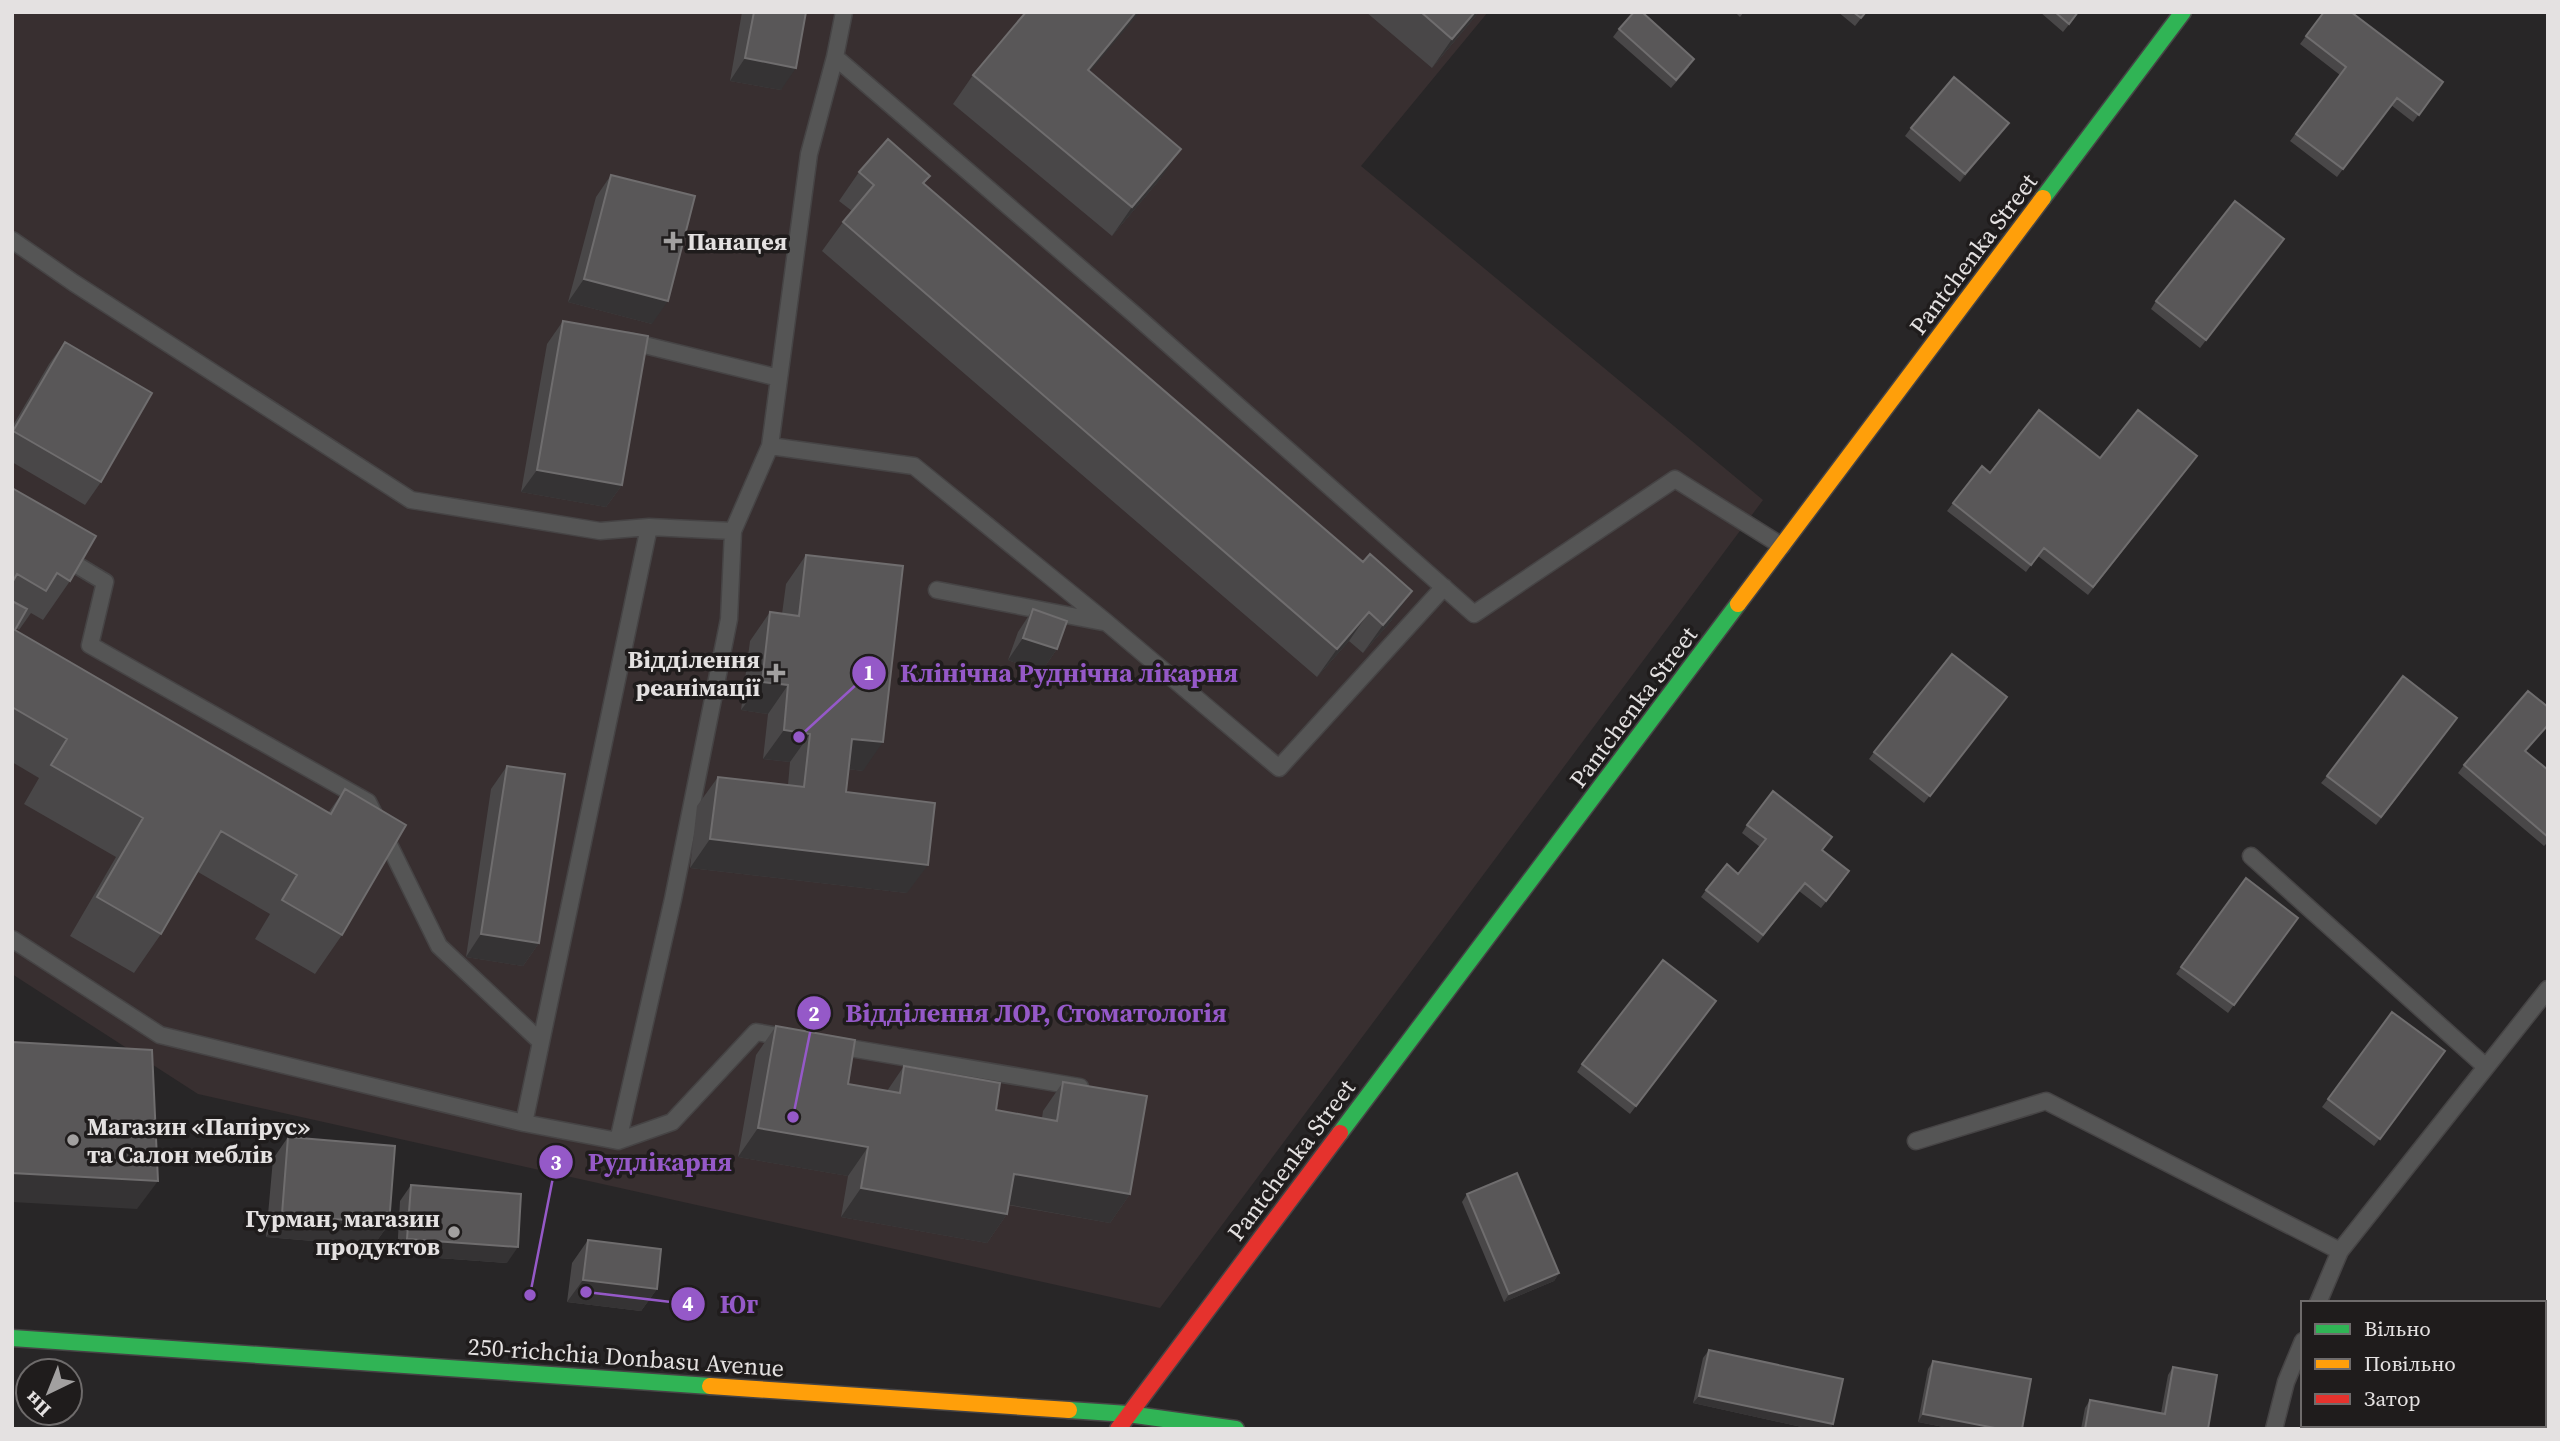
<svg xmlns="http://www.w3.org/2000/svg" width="2560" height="1441" font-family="'Source Serif 4',serif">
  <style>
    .built { fill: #382f30 }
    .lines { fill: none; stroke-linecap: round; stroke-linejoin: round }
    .lane-casing { stroke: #464445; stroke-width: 19 }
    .fast-casing { stroke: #464445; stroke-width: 19 }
    .slow-casing { stroke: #464445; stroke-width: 19 }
    .jam-casing { stroke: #464445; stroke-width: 19 }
    .lane { stroke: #555; stroke-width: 16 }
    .fast { stroke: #30b455; stroke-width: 16 }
    .slow { stroke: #ff9f0a; stroke-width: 16 }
    .jam { stroke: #e5322d; stroke-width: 16 }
    .wall { fill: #494748 }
    .shaded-wall { fill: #353334 }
    .building { fill: #595758; stroke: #6f6d6e; stroke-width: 2 }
    .poi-dot { fill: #a2a0a0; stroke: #1f1c1c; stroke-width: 2.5 }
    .labels { text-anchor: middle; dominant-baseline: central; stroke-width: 7; stroke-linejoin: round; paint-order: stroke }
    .poi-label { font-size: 24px; font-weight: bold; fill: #e4e1e1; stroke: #1f1c1c; text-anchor: start }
    .street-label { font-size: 24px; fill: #e4e1e1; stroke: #1f1c1c }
    .leader { fill: none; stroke: #9559c8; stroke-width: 2.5 }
    .callout-dot { fill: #9559c8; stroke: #1f1c1c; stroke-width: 2.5 }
    .mark-label { font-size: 21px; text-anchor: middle; font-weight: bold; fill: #fff }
    .callout-label { font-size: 26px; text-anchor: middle; font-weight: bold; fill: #9559c8; stroke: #1f1c1c; stroke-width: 7; stroke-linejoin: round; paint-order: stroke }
  </style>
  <rect width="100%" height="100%" fill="#282627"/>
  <!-- built -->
  <path class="built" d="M12,12H1488L1361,166L1763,500L1160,1308L198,1094L12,974Z"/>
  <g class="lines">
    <defs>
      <path id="lane" d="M844,12L835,57L1135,315L1474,614L1675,479L1782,546
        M12,240L74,283L411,500L600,531L649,527
        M628,341L779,378
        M770,446L809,154L835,57
        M60,555L105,582L90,645L368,802L439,946L541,1042L524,1123
        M937,590L1103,622
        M2251,856L2486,1067
        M12,939L160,1035L524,1123L618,1141L673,899L729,619L733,531
        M541,1042L649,527L733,531L770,446L914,466L1106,622L1279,768L1444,587
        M832,1045L1080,1087
        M618,1141L672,1122L756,1032L789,1038
        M1916,1141L2046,1101L2340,1251L2548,989
        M2318,1303L2340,1251
        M2274,1429L2286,1382L2303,1341"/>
      <path id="fast" d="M2043,198L2183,12
        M1340,1133L1738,604
        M12,1338L710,1386
        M1069,1410L1128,1414L1236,1429"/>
      <path id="slow" d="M1738,604L2043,198
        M710,1386L1069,1410"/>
      <path id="jam" d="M1118,1429L1340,1133"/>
    </defs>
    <!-- lane casing -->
    <use href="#lane" class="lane-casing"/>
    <!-- fast casing -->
    <use href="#fast" class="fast-casing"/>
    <!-- slow casing -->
    <use href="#slow" class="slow-casing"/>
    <!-- jam casing -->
    <use href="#jam" class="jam-casing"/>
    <!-- lane -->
    <use href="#lane" class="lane"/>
    <!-- fast -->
    <use href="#fast" class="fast"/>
    <!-- slow -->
    <use href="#slow" class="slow"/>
    <!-- jam -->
    <use href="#jam" class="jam"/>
  </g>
  <!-- wall -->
  <path class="wall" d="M742,12H806L781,90L730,81Z
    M1366,12H1479L1432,68Z
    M1735,12H1744L1740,17Z
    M1838,12H1866L1855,26Z
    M2040,12H2079L2063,32Z
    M2324,12L2443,82L2413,122L2391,105L2337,177L2290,141L2340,75L2300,44Z
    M1619,29L1689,67L1671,88L1613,37Z
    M1090,72L1161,178L1112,236L953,104L973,75Z
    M2009,123L1960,182L1905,136L1911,128Z
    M859,172L930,176L924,184L1392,620L1363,653L1349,641L1317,677L822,251L843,222L852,211L839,201Z
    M611,175L652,324L568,302L596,197Z
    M2284,239L2200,348L2151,309L2156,301Z
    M563,321L622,485L606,507L521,492L547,344Z
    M65,342L101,482L85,505L12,462V427L49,364Z
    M2191,464L2088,595L2038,556L2026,572L1947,511L1953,503L1990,473Z
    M12,488L70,581L43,620L31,613L19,630L16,628L15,630L328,813L345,789L342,935L315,974L255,939L270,914L198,872L161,934L134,973L70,936L116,857L24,804L39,778L12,762Z
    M806,555L863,771L848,769L846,792L907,893L690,868L697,806L718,777L788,785L790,762L763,759L768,714L741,710L750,641L770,612L782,614L786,584Z
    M1033,609L1057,649L1041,672L1008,660L1018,632Z
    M2007,697L1924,803L1869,759L1874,752Z
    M2452,725L2376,825L2321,783L2327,776Z
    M2526,752L2548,770V842L2544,846L2458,773L2464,765Z
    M507,766L539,943L523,966L466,957L491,789Z
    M1747,825L1823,850L1844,879L1821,908L1799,891L1758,943L1701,897L1706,890L1738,874L1760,847L1742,833Z
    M2246,878L2298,918L2228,1013L2176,974Z
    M1716,1001L1630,1114L1577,1072L1582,1064Z
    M2392,1012L2445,1051L2374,1146L2322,1107Z
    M776,1026L848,1084L887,1091L904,1066L996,1110L1042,1118L1043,1111L1063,1082L1130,1194L1110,1223L1008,1205L1007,1214L987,1243L841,1217L848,1176L738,1157L756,1055Z
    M288,1137L389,1224L373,1246L266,1237L273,1159Z
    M411,1185L507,1263L397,1255L400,1201Z
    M1467,1194L1559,1273L1554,1281L1504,1302L1462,1202Z
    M588,1240L657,1289L641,1311L567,1302L572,1263Z
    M1709,1350L1833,1424L1830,1429H1811L1693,1403L1703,1358Z
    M1933,1361L2022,1429H1954L1918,1422L1928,1369Z
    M2173,1367L2208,1429H2081L2085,1408L2090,1400L2161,1413L2168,1375Z
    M2408,1425H2488L2492,1428L2412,1429Z"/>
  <!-- shaded-wall -->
  <path class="shaded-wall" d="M1136,12H1140L1067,99L1088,70Z
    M1475,12H1479L1432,68L1452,39Z
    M745,58L796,68L781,90L730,81Z
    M2009,123L2003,131L1960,182L1965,174Z
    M1181,149L1161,178L1112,236L1132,207Z
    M584,279L668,301L652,324L568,302Z
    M537,470L622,485L606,507L521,492Z
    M1412,591L1392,620L1363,653L1383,625Z
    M1369,612L1349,641L1317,677L1337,649Z
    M1023,638L1057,649L1041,672L1008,660Z
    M762,682L788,685L768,714L741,710Z
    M784,730L810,734L790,762L763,759Z
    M852,739L883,742L863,771L832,767Z
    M710,839L928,865L907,893L690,868Z
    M481,934L539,943L523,966L466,957Z
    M758,1128L868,1147L848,1176L738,1157Z
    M12,1173L158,1181L137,1209L12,1202Z
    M1014,1174L1130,1194L1110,1223L994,1202Z
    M861,1188L1007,1214L987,1243L841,1217Z
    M282,1214L389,1224L373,1246L266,1237Z
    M407,1239L518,1247L507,1263L397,1255Z
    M1559,1273L1554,1281L1504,1302L1509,1294Z
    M583,1280L657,1289L641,1311L567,1302Z
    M1699,1396L1833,1424L1830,1429H1811L1693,1403Z
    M1923,1414L2000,1429H1954L1918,1422Z"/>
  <!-- building -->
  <path class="building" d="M754,12H806L796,68L745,58Z
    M1026,12H1136L1088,70L1181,149L1132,207L973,75Z
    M1421,12H1475L1452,39Z
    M1634,12H1642L1694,59L1676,80L1619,29Z
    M1853,12H1866L1861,18Z
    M2055,12H2078L2069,24Z
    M2324,12H2351L2443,82L2419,115L2397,98L2343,169L2296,134L2346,67L2306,36Z
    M1954,77L2009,123L1965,174L1911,128Z
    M888,139L930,176L923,183L1363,562L1370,554L1412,591L1383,625L1369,612L1337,649L843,222L874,185L859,172Z
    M611,175L695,196L668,301L584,279Z
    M2235,201L2284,239L2206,340L2156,301Z
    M563,321L648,336L622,485L537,470Z
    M65,342L152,393L101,482L13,431Z
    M2039,410L2100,458L2138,410L2197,456L2093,587L2044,548L2031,565L1953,503L1982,466L1990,473Z
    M12,488L96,536L70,581L57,573L46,591L17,574L12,583Z
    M806,555L903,566L883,742L852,739L846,792L935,803L928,865L710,839L718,777L804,787L810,734L784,730L788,685L762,682L770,612L799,616Z
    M12,601L27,609L15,630L331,814L345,789L406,825L342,935L282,900L297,875L221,831L161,934L97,897L143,818L51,765L67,739L12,707Z
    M1033,609L1067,621L1057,649L1023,638Z
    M1952,654L2007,697L1930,796L1874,752Z
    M2403,676L2457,718L2381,817L2327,776Z
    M2528,691L2548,707V725L2525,751L2548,770V837L2464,765Z
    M507,766L565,774L539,943L481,934Z
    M1773,791L1832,837L1822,850L1849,871L1826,901L1805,883L1763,935L1706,890L1727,864L1738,874L1766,839L1747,825Z
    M2246,878L2298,918L2234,1005L2181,967Z
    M1663,960L1716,1001L1636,1106L1582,1064Z
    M2392,1012L2445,1051L2380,1139L2328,1099Z
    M776,1026L855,1040L848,1084L900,1093L904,1066L1000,1083L996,1110L1057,1121L1063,1082L1147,1096L1130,1194L1014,1174L1007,1214L861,1188L868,1147L758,1128Z
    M12,1042L152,1050L158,1181L12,1173Z
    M288,1137L395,1146L389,1224L282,1214Z
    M1517,1173L1559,1273L1509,1294L1467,1194Z
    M411,1185L521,1194L518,1247L407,1239Z
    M588,1240L661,1249L657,1289L583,1280Z
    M1709,1350L1843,1379L1833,1424L1699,1396Z
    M1933,1361L2031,1379L2022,1429H2000L1923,1414Z
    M2173,1367L2217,1375L2208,1429H2085L2090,1400L2165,1414Z
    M2548,1376V1429H2506L2502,1425H2544V1380Z
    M2422,1425H2488L2492,1428L2426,1429Z"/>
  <!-- markers -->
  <g class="poi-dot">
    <path d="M669.5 230.5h7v7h7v7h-7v7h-7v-7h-7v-7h7z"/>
    <path d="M772.5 662.5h7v7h7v7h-7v7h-7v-7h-7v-7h7z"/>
    <circle cx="73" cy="1140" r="7"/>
    <circle cx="454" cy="1232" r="7"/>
  </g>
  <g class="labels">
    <!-- poi labels -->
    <g class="poi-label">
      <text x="687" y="241">Панацея</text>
      <text x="760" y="659" text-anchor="end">Відділення<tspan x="760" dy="28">реанімації</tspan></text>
      <text x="87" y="1126">Магазин «Папірус»<tspan x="87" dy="28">та Салон меблів</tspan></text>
      <text x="440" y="1218" text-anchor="end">Гурман, магазин<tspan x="440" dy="28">продуктов</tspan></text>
    </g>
    <!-- street labels -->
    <g class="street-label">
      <text transform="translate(1973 254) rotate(-53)">Pantchenka Street</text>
      <text transform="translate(1633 707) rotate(-53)">Pantchenka Street</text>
      <text transform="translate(1291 1160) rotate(-53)">Pantchenka Street</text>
      <text transform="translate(626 1357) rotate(4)">250-richchia Donbasu Avenue</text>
    </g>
  </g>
  <!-- callouts -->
  <path class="leader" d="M799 737L869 673M793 1117L814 1013M530 1295L556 1162M586 1292L688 1304"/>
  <g class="callout-dot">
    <circle cx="799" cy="737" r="7"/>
    <circle cx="793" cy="1117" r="7"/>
    <circle cx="530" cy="1295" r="7"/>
    <circle cx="586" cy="1292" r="7"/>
    <circle cx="869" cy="673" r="18"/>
    <circle cx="814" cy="1013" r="18"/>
    <circle cx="556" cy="1162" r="18"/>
    <circle cx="688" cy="1304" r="18"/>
  </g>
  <g class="mark-label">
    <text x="869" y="680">1</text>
    <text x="814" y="1021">2</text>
    <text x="556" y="1170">3</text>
    <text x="688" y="1311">4</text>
  </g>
  <g class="callout-label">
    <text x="1069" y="682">Клінічна Руднічна лікарня</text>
    <text x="1036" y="1022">Відділення ЛОР, Стоматологія</text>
    <text x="660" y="1171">Рудлікарня</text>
    <text x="739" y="1313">Юг</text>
  </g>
  <!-- border -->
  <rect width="2560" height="1441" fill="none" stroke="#e4e1e1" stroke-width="28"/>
  <!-- legend -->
  <rect x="2301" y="1301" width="245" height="126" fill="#1f1c1c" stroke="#6e6b6b" stroke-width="2"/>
  <rect x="2315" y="1324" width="35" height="10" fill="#30b455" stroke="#6e6b6b" stroke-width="2"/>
  <text x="2364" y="1336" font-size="21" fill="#e4e1e1">Вільно</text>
  <rect x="2315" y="1359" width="35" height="10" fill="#ff9f0a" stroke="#6e6b6b" stroke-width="2"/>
  <text x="2364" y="1371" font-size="21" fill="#e4e1e1">Повільно</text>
  <rect x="2315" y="1394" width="35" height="10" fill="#e5322d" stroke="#6e6b6b" stroke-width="2"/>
  <text x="2364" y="1406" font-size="21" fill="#e4e1e1">Затор</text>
  <!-- north arrow -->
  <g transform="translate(49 1392) rotate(223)"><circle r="33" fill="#1f1c1c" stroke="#6e6b6b" stroke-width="2"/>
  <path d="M0-5L12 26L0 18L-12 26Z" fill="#a2a0a0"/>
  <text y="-10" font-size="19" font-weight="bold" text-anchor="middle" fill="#e4e1e1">Пн</text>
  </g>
</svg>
